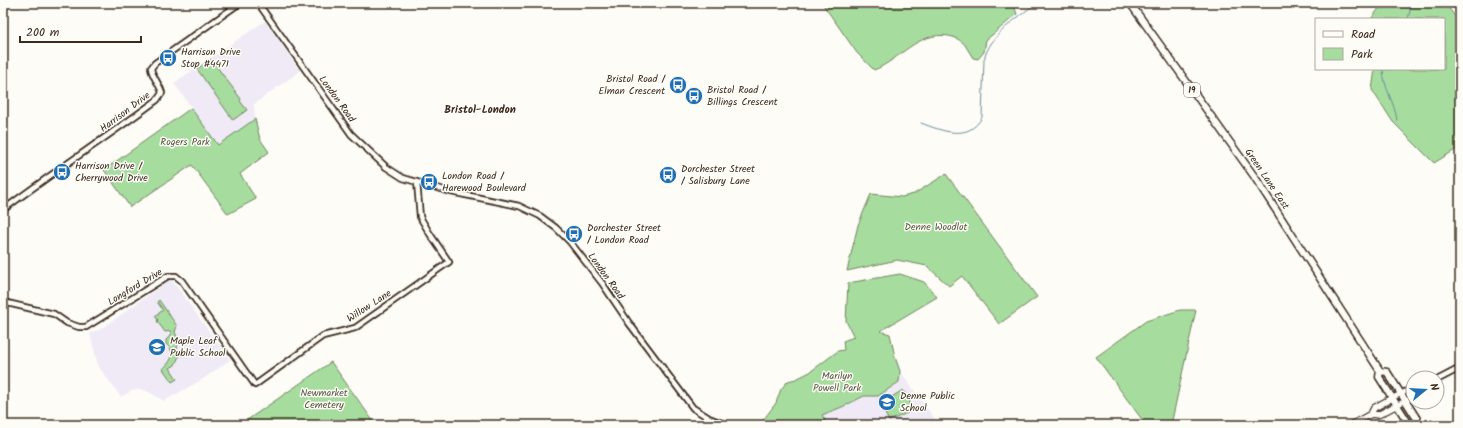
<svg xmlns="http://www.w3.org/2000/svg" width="1463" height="428" font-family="Kalam,sans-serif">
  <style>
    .built { fill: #efeaf6 }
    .green { fill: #a7dc9f; stroke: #71835e }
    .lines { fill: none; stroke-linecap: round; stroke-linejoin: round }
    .stream { stroke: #6a8c98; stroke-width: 1 }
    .tertiary-casing { stroke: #3b2a1e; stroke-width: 8 }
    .secondary-casing { stroke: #3b2a1e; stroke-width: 8 }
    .primary-casing { stroke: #3b2a1e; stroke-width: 9 }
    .tertiary { stroke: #fdfcf7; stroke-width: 4.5 }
    .secondary { stroke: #fdfcf7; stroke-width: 5.5 }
    .primary { stroke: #fdfcf7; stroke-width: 6 }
    .labels { text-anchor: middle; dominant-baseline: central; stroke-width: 3; stroke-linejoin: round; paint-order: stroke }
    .shield { fill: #fdfcf7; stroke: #75695f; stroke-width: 1 }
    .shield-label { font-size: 9px; font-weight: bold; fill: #3b2a1e }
    .poi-label { font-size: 10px; fill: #3b2a1e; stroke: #fdfcf7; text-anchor: start }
    .street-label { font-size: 10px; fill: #3b2a1e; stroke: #fdfcf7 }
    .park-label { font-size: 10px; fill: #56563e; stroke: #fdfcf7 }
    .neighbourhood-label { font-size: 11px; font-weight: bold; fill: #3b2a1e; stroke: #fdfcf7 }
  </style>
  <rect width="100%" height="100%" fill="#fdfcf7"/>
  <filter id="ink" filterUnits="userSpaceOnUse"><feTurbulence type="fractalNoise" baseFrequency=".025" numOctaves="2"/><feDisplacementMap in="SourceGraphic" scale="8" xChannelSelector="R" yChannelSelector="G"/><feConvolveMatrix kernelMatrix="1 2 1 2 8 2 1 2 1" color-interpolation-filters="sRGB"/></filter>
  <g filter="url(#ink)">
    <!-- built -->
    <path class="built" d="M265,21L300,71L254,104L255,119L218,145L174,83Z
      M171,279L230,360L203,379L164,401L149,392L141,389L131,391L121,397L98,366L90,333L101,329Z
      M900,371L939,425H828L821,415L842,407L864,396H878L899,382Z"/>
    <!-- green -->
    <path class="green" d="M822,3H1013L1017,14L986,40L984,52L978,59L973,58C970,54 968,49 965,45C961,40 954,37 949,36C917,31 900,60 874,70L857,53Z
      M1383,3H1445L1460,23V147L1434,163L1393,122L1372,90L1375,69H1444V19H1371Z
      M211,59L241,99L240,101L247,110L233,120L197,69Z
      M191,108L218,145L255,119L260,139L269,152L240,174L256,199L228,214L192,165L130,207L104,170Z
      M946,174L1037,297L999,324L962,276L949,286L927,266L897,260L847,271L858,225L871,194L902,197L914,194Z
      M900,274L924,282L937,297L880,331L890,334L895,357L900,371L899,382L878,396H864L842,407L822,415L826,422L821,425H769L761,423L776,403L781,389L788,381L796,379L810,372L838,351L844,350L843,341L854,337L846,321L848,283Z
      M159,300L177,326L175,332L178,339L177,351L184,353L185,355L179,356L175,365L170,368L177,379L172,382L163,369C171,361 177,353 166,344V340L171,335V331L165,332L157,321L158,320L155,316L163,310L157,302Z
      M1180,310H1196L1171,425H1146L1096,357L1146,321Z
      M331,362L376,425H240Z
      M903,390L914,410L889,421L880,404Z"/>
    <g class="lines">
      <!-- stream -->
      <path class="stream" d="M1408,19L1410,11L1409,3
        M1383,69C1383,87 1395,103 1397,120
        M921,123C942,131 969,142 982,117L984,60C990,34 1017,19 1036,3"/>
      <defs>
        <path id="tertiary" d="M258,3L351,134L386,167L403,178L451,192L519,206L540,216L556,228L570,242L602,283L629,323L693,408L709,418L727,425
          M3,210C53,172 106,138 157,100L162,93C160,84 152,77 151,68L155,63L240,3
          M3,302L54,314L67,323L79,327H86L168,276H176L182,281L255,385L323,336L355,328L449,262L430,234L420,217L417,182
          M1437,380L1460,368
          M1392,398L1413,388
          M1397,405L1413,397"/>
        <path id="secondary" d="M1371,414L1374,408L1392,398
          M1351,425L1371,414L1378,415L1397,405"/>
        <path id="primary" d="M1130,3L1254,176L1380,371L1379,377L1409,424L1416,425
          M1380,371L1387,372L1417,419L1416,425"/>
      </defs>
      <!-- tertiary casing -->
      <use href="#tertiary" class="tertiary-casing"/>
      <!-- secondary casing -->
      <use href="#secondary" class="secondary-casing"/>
      <!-- primary casing -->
      <use href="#primary" class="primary-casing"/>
      <!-- tertiary -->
      <use href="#tertiary" class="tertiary"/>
      <!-- secondary -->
      <use href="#secondary" class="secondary"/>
      <!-- primary -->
      <use href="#primary" class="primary"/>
    </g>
  </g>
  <!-- icons -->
  <defs>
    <symbol id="bus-disc" viewBox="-11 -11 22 22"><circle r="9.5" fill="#1f6fb2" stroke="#fdfcf7"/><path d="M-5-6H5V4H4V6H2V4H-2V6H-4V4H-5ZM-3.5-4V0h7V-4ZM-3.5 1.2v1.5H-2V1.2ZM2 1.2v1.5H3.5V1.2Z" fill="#fff"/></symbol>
    <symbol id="school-disc" viewBox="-11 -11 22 22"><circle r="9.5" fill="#1f6fb2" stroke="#fdfcf7"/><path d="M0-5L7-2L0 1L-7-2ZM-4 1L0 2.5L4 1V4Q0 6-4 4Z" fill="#fff"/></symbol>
  </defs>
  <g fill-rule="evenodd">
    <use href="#bus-disc" x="158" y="48" width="20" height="20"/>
    <use href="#bus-disc" x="668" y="75" width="20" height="20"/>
    <use href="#bus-disc" x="684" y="86" width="20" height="20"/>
    <use href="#bus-disc" x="52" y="162" width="20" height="20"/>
    <use href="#bus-disc" x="658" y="165" width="20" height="20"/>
    <use href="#bus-disc" x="419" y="172" width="20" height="20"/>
    <use href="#bus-disc" x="564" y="224" width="20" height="20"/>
    <use href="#school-disc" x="147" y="337" width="20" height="20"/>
    <use href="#school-disc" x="877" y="392" width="20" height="20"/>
  </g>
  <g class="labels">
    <!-- shield labels -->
    <rect class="shield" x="1184" y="83" width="16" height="14" rx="3"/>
    <g class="shield-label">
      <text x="1192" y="90">19</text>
    </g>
    <!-- poi labels -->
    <g class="poi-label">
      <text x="181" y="52">Harrison Drive<tspan x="181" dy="12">Stop #4471</tspan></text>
      <text x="665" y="79" text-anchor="end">Bristol Road /<tspan x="665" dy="12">Elman Crescent</tspan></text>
      <text x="707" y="90">Bristol Road /<tspan x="707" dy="12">Billings Crescent</tspan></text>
      <text x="75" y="166">Harrison Drive /<tspan x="75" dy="12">Cherrywood Drive</tspan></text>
      <text x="681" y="169">Dorchester Street<tspan x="681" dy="12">/ Salisbury Lane</tspan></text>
      <text x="442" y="176">London Road /<tspan x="442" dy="12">Harewood Boulevard</tspan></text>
      <text x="587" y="228">Dorchester Street<tspan x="587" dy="12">/ London Road</tspan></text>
      <text x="170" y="341">Maple Leaf<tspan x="170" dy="12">Public School</tspan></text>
      <text x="900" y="396">Denne Public<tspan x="900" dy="12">School</tspan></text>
    </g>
    <!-- street labels -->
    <g class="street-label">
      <text transform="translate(337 99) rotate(54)">London Road</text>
      <text transform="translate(125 112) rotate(-37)">Harrison Drive</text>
      <text transform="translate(1267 179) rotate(56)">Green Lane East</text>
      <text transform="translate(606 276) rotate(54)">London Road</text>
      <text transform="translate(135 287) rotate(-31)">Longford Drive</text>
      <text transform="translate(369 306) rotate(-33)">Willow Lane</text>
    </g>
    <!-- park labels -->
    <g class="park-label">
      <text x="185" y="142">Rogers Park</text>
      <text x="936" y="227">Denne Woodlot</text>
      <text x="837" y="376">Marilyn<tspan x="837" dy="12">Powell Park</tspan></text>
      <text x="324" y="393">Newmarket<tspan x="324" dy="12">Cemetery</tspan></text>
    </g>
    <!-- neighbourhood labels -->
    <g class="neighbourhood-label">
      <text x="480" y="110">Bristol-London</text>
    </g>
  </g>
  <!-- margin -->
  <rect width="1463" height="428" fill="none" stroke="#fdfcf7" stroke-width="16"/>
  <rect x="8" y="8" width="1447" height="412" fill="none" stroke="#3b2a1e" stroke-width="1.5" filter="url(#ink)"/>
  <!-- legend -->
  <rect x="1315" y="18" width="130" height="52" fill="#fdfcf7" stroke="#afa8a0"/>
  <rect x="1323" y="31" width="20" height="6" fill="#fdfcf7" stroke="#afa8a0"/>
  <text x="1351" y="38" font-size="12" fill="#3b2a1e">Road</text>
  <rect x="1323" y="48" width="20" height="12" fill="#a7dc9f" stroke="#afa8a0"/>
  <text x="1351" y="58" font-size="12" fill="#3b2a1e">Park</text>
  <!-- north arrow -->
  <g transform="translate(1425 390) rotate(72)"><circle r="19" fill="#fdfcf7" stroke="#afa8a0"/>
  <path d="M0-3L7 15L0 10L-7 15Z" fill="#1f6fb2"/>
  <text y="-6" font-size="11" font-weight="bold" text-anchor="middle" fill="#3b2a1e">N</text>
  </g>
  <!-- scale -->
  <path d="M20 36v6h121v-6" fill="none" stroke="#3b2a1e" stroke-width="2"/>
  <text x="26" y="36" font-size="12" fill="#3b2a1e" stroke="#fdfcf7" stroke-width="3" paint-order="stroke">200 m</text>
</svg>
